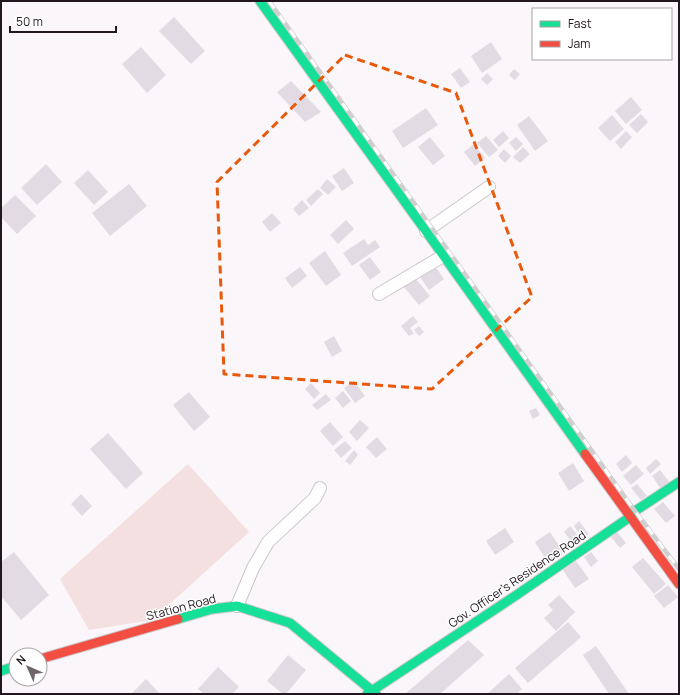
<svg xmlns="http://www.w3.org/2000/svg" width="680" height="695" font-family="Manrope,sans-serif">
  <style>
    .green { fill: #f4e0e0 }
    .building { fill: #e2dbe3 }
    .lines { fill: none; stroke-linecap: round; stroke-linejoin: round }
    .street-casing { stroke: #cec6cb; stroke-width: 14 }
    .fast-casing { stroke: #cec6cb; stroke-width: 11 }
    .jam-casing { stroke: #cec6cb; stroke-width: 11 }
    .street { stroke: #fefefe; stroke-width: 12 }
    .fast { stroke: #16e098; stroke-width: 9 }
    .jam { stroke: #f24e42; stroke-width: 9 }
    .rail-casing { stroke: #d0cecf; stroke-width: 4.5 }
    .rail { stroke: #fff; stroke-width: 3; stroke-dasharray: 9; stroke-linecap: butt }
    .marked { fill: none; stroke: #e8590c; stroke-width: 3; stroke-dasharray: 8 5; stroke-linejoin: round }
    .labels { text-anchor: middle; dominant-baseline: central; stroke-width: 3; stroke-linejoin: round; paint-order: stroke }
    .street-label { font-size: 12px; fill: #23171f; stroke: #fff }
  </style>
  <rect width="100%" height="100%" fill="#fbf6f9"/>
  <!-- green -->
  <path class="green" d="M188,464L249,532L152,620L89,630L60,579Z"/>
  <!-- building -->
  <path class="building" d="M174,17L205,51L191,64L159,31Z
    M491,42L502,59L482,73L471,56Z
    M141,47L166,75L147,93L122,64Z
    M460,68L470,82L461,88L451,74Z
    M514,69L520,74L515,80L509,75Z
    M487,73L493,79L487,85L481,79Z
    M291,81L321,112L305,122L277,92Z
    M631,97L642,110L626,124L615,111Z
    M426,108L438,125L403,148L392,131Z
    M641,114L648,122L637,133L629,125Z
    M612,115L624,129L610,141L598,128Z
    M529,116L548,141L535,151L517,125Z
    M503,131L509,138L499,147L493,140Z
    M626,131L632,137L621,149L615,142Z
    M486,136L498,150L489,157L477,143Z
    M430,137L445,156L433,165L418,147Z
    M516,137L523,144L516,151L509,143Z
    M474,144L485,158L475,166L464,152Z
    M523,147L530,154L520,163L513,157Z
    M504,149L511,156L505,163L498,156Z
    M46,164L62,182L37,205L21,188Z
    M344,168L354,183L342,191L332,176Z
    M88,170L108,192L94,205L74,183Z
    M327,179L336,187L328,195L320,188Z
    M129,184L147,206L110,236L92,213Z
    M318,189L323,194L311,206L306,200Z
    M15,195L36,216L17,234L1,217V208Z
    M302,200L309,208L299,216L293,209Z
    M272,213L281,223L270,232L262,222Z
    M346,220L354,229L338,244L330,235Z
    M364,239L368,245L375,240L380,247L352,266L343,253Z
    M325,251L341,275L326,286L309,263Z
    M370,257L381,272L370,280L359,265Z
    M435,266L444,279L429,290L420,277Z
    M300,267L307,276L292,288L285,278Z
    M415,278L430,296L419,305L404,287Z
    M413,316L418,322L410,328L414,333L409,336L401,326Z
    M419,326L424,332L419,336L414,330Z
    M334,336L342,351L332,357L324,342Z
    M354,381L365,396L355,403L344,388Z
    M311,383L320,393L314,399L305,389Z
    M343,391L351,401L343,408L335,398Z
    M189,392L210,417L194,431L173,405Z
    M326,394L331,400L317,410L312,405Z
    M536,408L540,415L533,419L529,411Z
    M360,420L369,428L357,441L349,432Z
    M330,422L343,437L333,446L320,431Z
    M108,433L143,473L126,489L90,449Z
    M377,437L387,449L376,458L366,447Z
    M345,441L352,448L341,458L334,450Z
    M354,450L358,455L350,465L345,461Z
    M626,455L632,463L622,472L616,464Z
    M656,459L661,464L650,474L646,468Z
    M573,463L584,481L569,491L558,473Z
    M636,465L644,474L631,485L623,476Z
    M660,470L671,484L661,489L652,476Z
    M637,484L647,496L641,500L631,488Z
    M81,494L92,506L82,516L71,504Z
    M663,502L675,516L666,523L654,509Z
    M579,521L589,534L583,538L574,526Z
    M570,526L581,539L574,545L564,532Z
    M505,528L514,542L495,555L486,541Z
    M550,532L564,553L548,563L535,542Z
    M617,532L626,543L620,548L611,537Z
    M14,552L49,595L21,620L1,596V562Z
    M591,552L598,561L591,567L584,557Z
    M643,558L666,584L654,594L632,567Z
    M576,561L589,579L575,588L563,570Z
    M668,585L678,597L664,608L654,596Z
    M559,595L575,612L556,631L544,618L553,610L548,605Z
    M568,622L581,637L528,683L515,668Z
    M468,640L484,655L440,694H405Z
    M596,646L629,694H609L583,655Z
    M288,655L306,670L286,694H283L267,681Z
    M218,667L239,687L232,694H204L198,689Z
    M509,674L522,689L517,694H487Z
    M146,679L160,694H131Z"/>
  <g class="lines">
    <defs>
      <path id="street" d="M426,231L489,187
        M379,294L443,256
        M237,606L253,568L268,542L315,498L320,488"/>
      <path id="fast" d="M260,1L426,231L585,454
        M178,619L212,609L237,606L290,623L376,694
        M1,671L16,666
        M367,694L518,594L630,517L635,511L679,482"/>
      <path id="jam" d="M585,454L679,584
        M40,659L178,619"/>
    </defs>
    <!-- street casing -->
    <use href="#street" class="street-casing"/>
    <!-- fast casing -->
    <use href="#fast" class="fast-casing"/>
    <!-- jam casing -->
    <use href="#jam" class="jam-casing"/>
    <!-- street -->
    <use href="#street" class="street"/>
    <!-- fast -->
    <use href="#fast" class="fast"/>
    <!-- jam -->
    <use href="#jam" class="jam"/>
    <defs>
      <path id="rail" d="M269,1L635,511L679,569"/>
    </defs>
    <!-- rail casing -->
    <use href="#rail" class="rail-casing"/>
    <!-- rail -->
    <use href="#rail" class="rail"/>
  </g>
  <!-- marked area -->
  <path class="marked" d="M345,55L456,93L532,297L432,389L224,374L217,182Z"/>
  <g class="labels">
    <!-- street labels -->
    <g class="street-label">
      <text transform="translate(517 579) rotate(-34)">Gov. Officer's Residence Road</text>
      <text transform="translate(181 607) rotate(-15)">Station Road</text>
    </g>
  </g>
  <!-- border -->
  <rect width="680" height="695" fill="none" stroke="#23171f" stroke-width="4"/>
  <!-- legend -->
  <rect x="532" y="8" width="140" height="52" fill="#ffffff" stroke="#a7a2a5"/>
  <rect x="540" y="21" width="20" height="6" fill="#16e098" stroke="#a7a2a5"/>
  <text x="568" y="28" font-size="12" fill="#23171f">Fast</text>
  <rect x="540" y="41" width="20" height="6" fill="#f24e42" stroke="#a7a2a5"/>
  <text x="568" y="48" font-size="12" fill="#23171f">Jam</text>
  <!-- north arrow -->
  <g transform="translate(28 667) rotate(315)"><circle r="19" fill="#ffffff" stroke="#a7a2a5"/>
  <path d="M0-3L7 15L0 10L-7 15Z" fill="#6f656b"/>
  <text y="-6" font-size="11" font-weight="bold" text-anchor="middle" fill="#23171f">N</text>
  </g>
  <!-- scale -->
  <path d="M10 26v6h106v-6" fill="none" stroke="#23171f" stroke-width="2"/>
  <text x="16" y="26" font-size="12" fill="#23171f" stroke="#ffffff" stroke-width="3" paint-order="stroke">50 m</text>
</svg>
